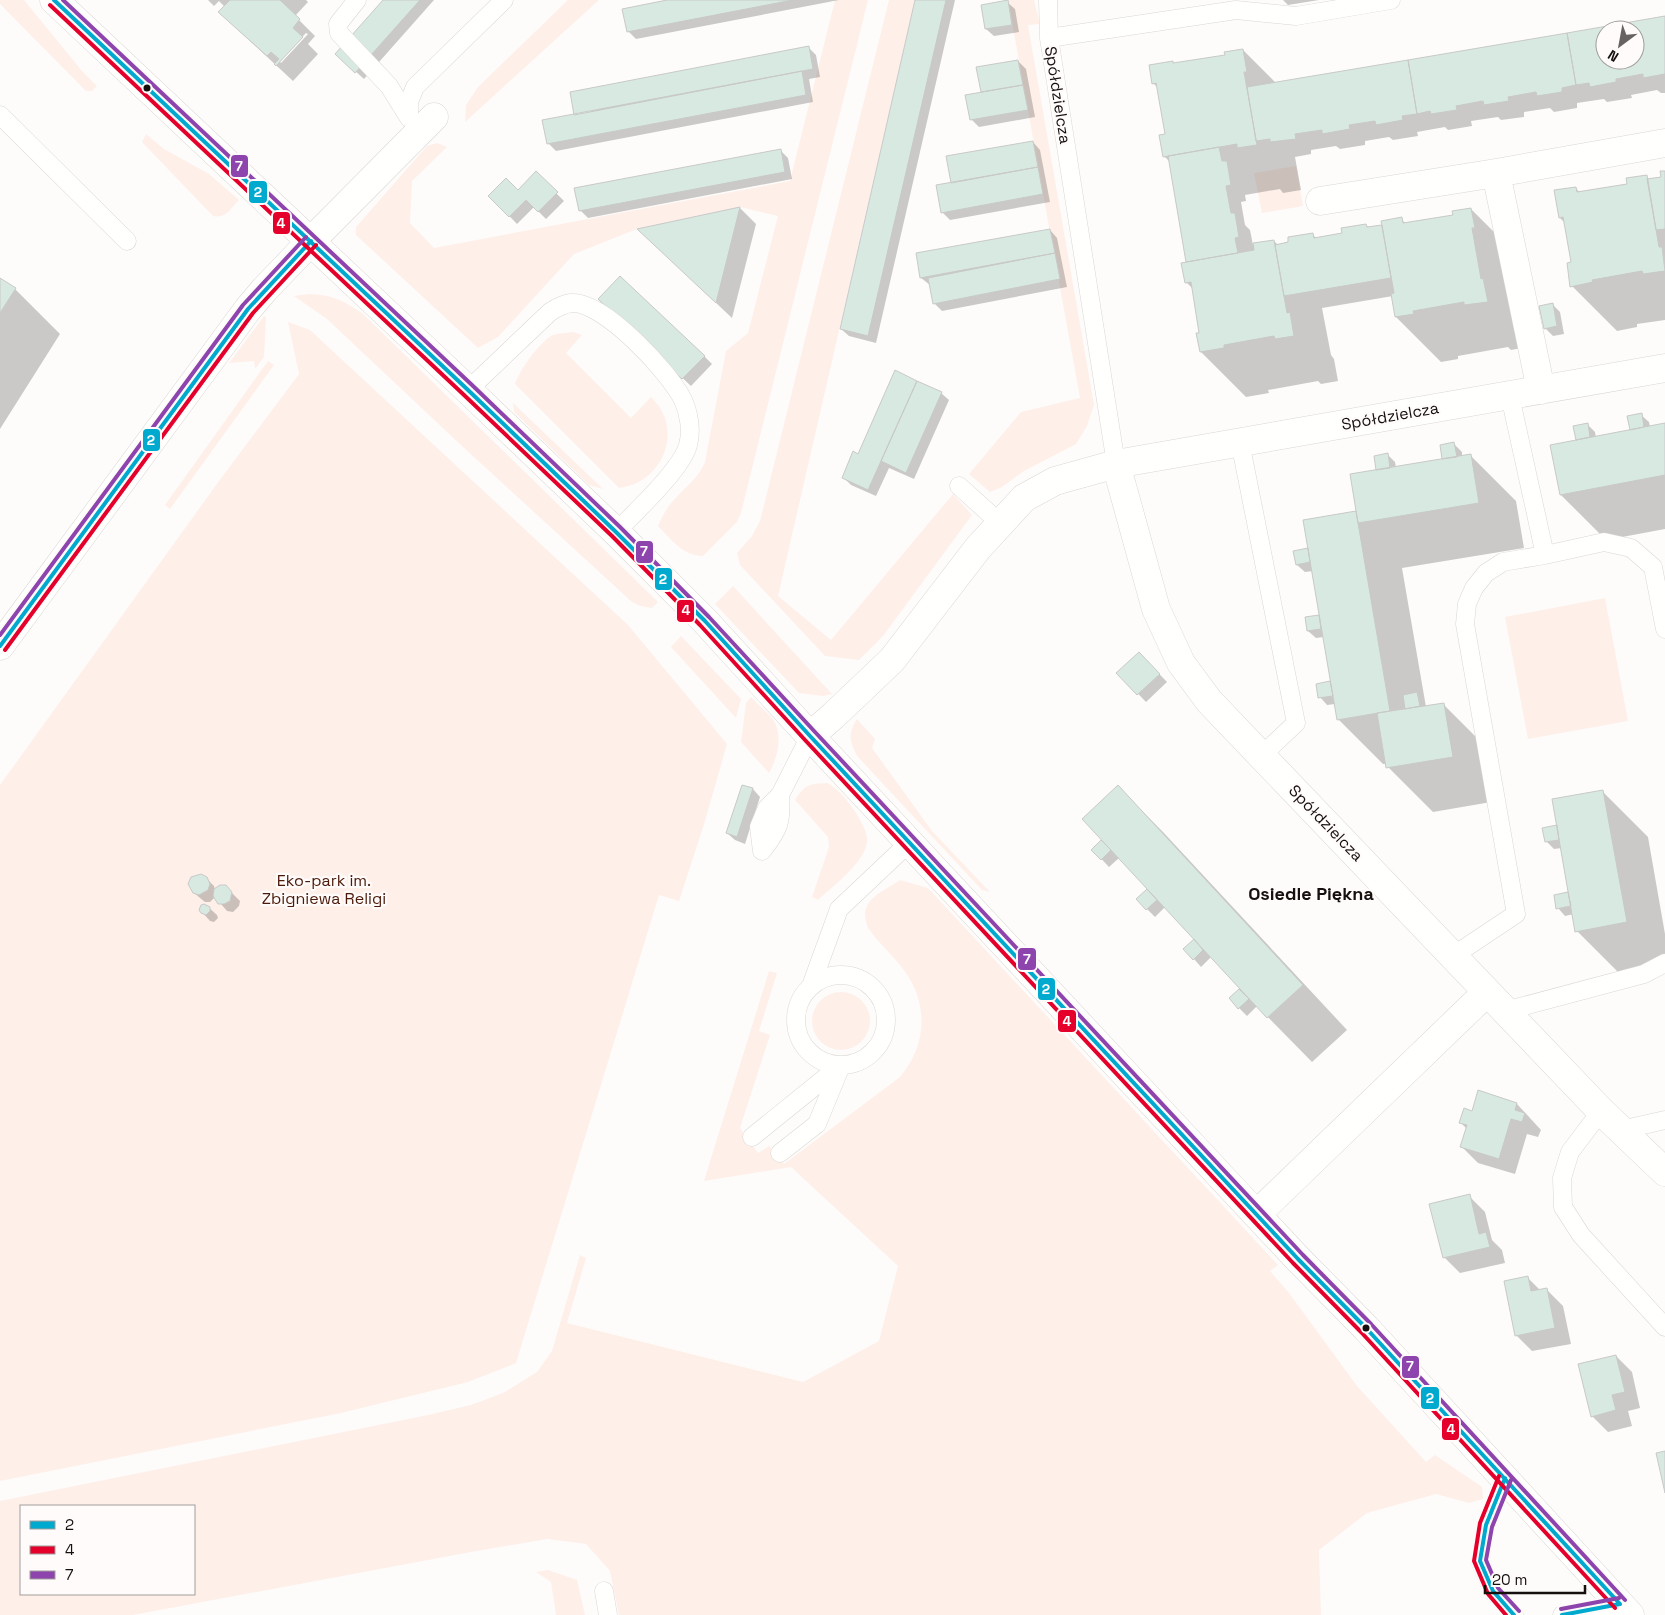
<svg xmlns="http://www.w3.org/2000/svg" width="1665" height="1615" font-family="'Space Grotesk',sans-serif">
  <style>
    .green { fill: #feefe9; fill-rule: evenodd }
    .shadow { fill: #0003; fill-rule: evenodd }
    .building { fill: #d8e9e1; stroke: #c8c9c8; fill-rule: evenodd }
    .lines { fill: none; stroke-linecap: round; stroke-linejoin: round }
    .lane-casing { stroke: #dad7d5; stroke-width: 19 }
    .street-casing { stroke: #dad7d5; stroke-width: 29 }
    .secondary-casing { stroke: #dad7d5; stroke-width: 29 }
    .lane { stroke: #fffffe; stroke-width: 18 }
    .street { stroke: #fffffe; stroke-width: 28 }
    .secondary { stroke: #fffffe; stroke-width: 28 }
    .bus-1-casing { stroke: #fefbfa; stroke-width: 8 }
    .bus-2-casing { stroke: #fefbfa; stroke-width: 8 }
    .bus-3-casing { stroke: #fefbfa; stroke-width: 8 }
    .bus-1 { stroke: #00a9ce; stroke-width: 4 }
    .bus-2 { stroke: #e4002b; stroke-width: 4 }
    .bus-3 { stroke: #8e44ad; stroke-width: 4 }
    .bus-dot { fill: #15100e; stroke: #fefbfa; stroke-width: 2 }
    .labels { text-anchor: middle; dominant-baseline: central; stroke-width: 4.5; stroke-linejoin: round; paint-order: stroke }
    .street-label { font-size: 16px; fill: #15100e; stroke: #fefbfa }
    .park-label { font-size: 16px; fill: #4b1a09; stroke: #fefbfa }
    .neighbourhood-label { font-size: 18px; font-weight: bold; fill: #15100e; stroke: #fefbfa }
    .line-badge { stroke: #fefbfa; stroke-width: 2 }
    .badge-label { font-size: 14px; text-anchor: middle; font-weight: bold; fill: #fff }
  </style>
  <rect width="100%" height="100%" fill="#fdfcfb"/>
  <!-- green -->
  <path class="green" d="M0,0H24L82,71L97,86L92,91H86L0,4Z
    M568,0H599L465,122L466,105L478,87Z
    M835,0H868L741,513L737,522L703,556C683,556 671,539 658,526C662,517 666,509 672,502C684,488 698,479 705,462L726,351L748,333L778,216L740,207L637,229L574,254L498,337L478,348L356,235V227L427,146L437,143L447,147L412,181L410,223L434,248L790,181Z
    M889,0H915L778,596L831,640L953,494L972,515L883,636L859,660L825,656L740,565L737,553L752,536L760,521Z
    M1008,0H1034L1040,24L1028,25L1094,405L1087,426L1076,444L1024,471L1002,487L990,492L969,474L1021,412L1080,398Z
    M146,134L164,149L209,174L239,200C231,208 226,219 213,216L142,142Z
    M1296,166L1303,206L1262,213L1254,173Z
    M309,294C333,295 342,300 362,313L658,602L652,608L640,606L632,602L463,447L327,319L294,296Z
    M264,316L266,317L264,357L255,369L254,361L229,363Z
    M288,322L310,330L628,625L727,744L705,821L679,901L659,895L516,1363L468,1382L341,1413L0,1481V785L219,481L299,374Z
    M573,332L582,335L566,353L631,418L651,397C685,429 663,483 619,488L515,384C520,370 539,342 553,335C559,333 567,333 573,332Z
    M268,361L274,365L170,509L165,505Z
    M513,403L603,489L589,485L514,412Z
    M733,586L832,694L823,696L799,693L715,604Z
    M1605,598L1628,721L1528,739L1505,617Z
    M681,636L741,699L736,718L671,647Z
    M751,697C757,704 765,710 771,717C784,732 778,758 769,773L741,742L746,703Z
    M857,719L875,739L872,748L932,831L990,892L982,890L858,757C850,743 847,734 857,719Z
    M827,783C841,791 847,800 856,813C861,822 868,832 867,842C865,862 832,887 818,900L812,897L829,847L828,837L795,800C805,784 809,784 827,783Z
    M900,880L928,888L1278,1265L1270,1271L1289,1293L1357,1386L1426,1462L1435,1455L1482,1487L1483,1499L1469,1503L1436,1494L1367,1513L1319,1550L1321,1615H619L610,1571L586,1544L547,1539L471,1552L133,1615H0V1501L428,1415L471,1405L503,1393L537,1372L552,1351L580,1255L586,1258L567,1323L803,1382L879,1341L898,1266L791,1167L704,1181L769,971L777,973L759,1031L770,1035L740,1128L758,1153L769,1146L784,1164L900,1077C926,1046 929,1007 906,973C895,957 879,944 868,928C857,900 880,894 900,880ZM21,1506H194V1594H21Z
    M812 1021a29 29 0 1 1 58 0a29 29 0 1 1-58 0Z
    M548,1570L577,1580L585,1615H556L551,1582L536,1572Z"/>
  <!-- shadow -->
  <path class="shadow" d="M208,0H306L308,2L295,16L315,36L308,44L318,54L293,81L236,28L225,7L219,1L214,6ZM306,33L308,34L281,63L279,61Z
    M385,0H434L364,79L344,61Z
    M674,0H839L636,39L628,31Z
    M917,0H955L876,343L849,336L841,329Z
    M1283,0H1319L1288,5Z
    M1007,2L1015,9L1019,32L994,36L986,29Z
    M1665,17V93H1661L1657,90L1631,95L1632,98L1607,102L1604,99L1577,103V108L1554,112L1550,108L1524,112V117L1501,120L1498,117L1471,121L1472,126L1448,130L1445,127L1417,132L1418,136L1393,140L1389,137L1365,141V145L1340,149L1336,146L1311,150V154L1295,157L1301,190L1283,193L1280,189L1245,195L1246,201L1241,202L1245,225L1250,230L1253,245L1274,241L1278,245L1312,234L1317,239L1343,234L1366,225L1369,228L1384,226L1401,219L1406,224L1454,216L1471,209L1516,254L1532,346L1511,350L1508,347L1458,356V359L1441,362L1396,317L1393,296L1322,308L1331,355L1334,359L1338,381L1321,384L1318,381L1268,390L1269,393L1246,397L1201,352V334L1194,290L1186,282L1188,263L1170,162L1164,156L1166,135L1158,88L1154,84L1151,66L1172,62L1175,64L1226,56L1243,50L1276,83ZM1605,30H1635V60H1605Z
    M808,47L816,55L820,77L809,79L813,102L556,151L548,143L576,116Z
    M1018,61L1026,69L1035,117L979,127L971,119L982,93L977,68Z
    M1033,142L1040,150L1050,202L950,220L942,212L952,184Z
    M780,150L788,158L792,179L588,218L580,210Z
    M1665,172V320L1637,324V327L1617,331L1572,286V263L1565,223L1560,218L1576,188L1580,193L1628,185L1646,176L1650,180L1662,178Z
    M536,173L564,201L546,219L534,207L517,224L490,196L518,192Z
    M740,208L756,224L732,318L639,230Z
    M1050,230L1057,238L1067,287L942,311L934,303L930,285L921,278Z
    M0,280L15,289L60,334L0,429Z
    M1552,304L1560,312L1564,334L1553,336L1545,328Z
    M607,307L704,356L712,364L691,386Z
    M941,393L949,400L914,479L889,468L876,496L851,485L843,477L858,455Z
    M1641,415L1649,422L1650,427L1665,425V529L1606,540L1561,495L1577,441L1575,427L1587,424L1595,432L1596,438L1631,431Z
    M1454,444L1462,452V457L1471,456L1516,501L1524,548L1402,568L1426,707L1443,704L1488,749L1497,801L1433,812L1388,767L1387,764H1383L1338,719L1335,704L1327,705L1320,697L1317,685L1332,682L1324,637L1316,638L1308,631L1318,616L1321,619L1313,571L1305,572L1297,565L1309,549L1305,521L1358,513L1388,455L1395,462L1396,468L1444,460Z
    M1139,653L1167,682L1146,702L1118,673Z
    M1118,787L1163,832L1347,1030L1312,1062L1257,1006L1247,1016L1230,999L1245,994L1211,957L1201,967L1194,959L1195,940L1165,907L1155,917L1147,909L1138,899L1149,889L1119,858L1109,867L1093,850L1109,847Z
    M753,789L760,797L745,844L735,840L727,833Z
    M1603,792L1648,837L1665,934V968L1622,976L1577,931L1574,914L1565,916L1558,908L1555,896L1570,893L1562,848L1554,849L1546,841L1558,826Z
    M206,878L214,886L215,890L225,886L240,901L239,906L233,912L227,911L215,897L210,902H205L200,898L191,890Z
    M206,905L217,915L218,918L214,922L210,921L202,912V906Z
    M1517,1104L1541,1130L1538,1137L1527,1134L1515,1174L1478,1163L1462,1147L1467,1129L1461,1123Z
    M1469,1196L1485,1212L1492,1240L1502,1250L1505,1263L1460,1273L1444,1257Z
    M1528,1278L1541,1291L1547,1290L1563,1306L1571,1344L1532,1351L1516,1335Z
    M1616,1356L1632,1372L1640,1408L1628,1411L1632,1426L1608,1432L1592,1416Z"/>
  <!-- building -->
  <path class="building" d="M230,0H280L300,19L293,28L303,37L276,66L274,64L279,59L271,52L267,56L218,12Z
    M383,0H420L355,73L335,54Z
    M667,0H793L627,32L622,9Z
    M915,0H946L868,336L840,329Z
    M1008,0L1012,25L985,29L981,5Z
    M1665,16V74L1643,78V74L1616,79V82L1590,87L1589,83L1576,85L1567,33ZM1605,30H1635V60H1605Z
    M1567,33L1576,85L1562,88V92L1537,96L1536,92L1508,97L1509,101L1484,105L1483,101L1456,106L1457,110L1431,114L1430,111L1417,114L1408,60Z
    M809,46L813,69L574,115L570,92Z
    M1243,49L1247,72H1244L1257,145L1237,148V144L1163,157L1159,135L1165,134L1156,83L1152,84L1149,65L1173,61V63L1225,55L1224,52Z
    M1018,60L1023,85L981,92L976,67Z
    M1408,60L1417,114L1402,116L1403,120L1376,125L1375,121L1349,125L1350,129L1322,134V130L1295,134L1296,139L1270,142V139L1256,141L1247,87Z
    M802,71L806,95L547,144L542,120Z
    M1023,85L1028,110L970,120L965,95Z
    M1033,141L1038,167L951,183L946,156Z
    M1219,147L1222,161H1227L1231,185L1226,186L1231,213H1235L1239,237L1235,238L1238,253L1186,262L1168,156Z
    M781,149L785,172L579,211L574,188Z
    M1038,167L1043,194L941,213L936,185Z
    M536,171L558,192L538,212L526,200L509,217L488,196L506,178L518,190Z
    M1660,171H1665V229L1656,230L1647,179L1661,177Z
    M1647,175L1659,247H1662L1665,271L1643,274L1642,271L1592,280L1593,282L1570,287L1567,263L1571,262L1563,217L1559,218L1554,190L1576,187L1577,192L1627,184L1626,178Z
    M740,207L716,303L637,229Z
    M1471,208L1475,228H1472L1481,279L1483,278L1488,302L1464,305V302L1413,311L1414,314L1395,317L1391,294L1394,293L1381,221L1402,217L1403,223L1453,215L1452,211Z
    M1366,224L1367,227L1382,225L1391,278L1284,296L1275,245L1288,242V237L1313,233L1314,238L1342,233L1341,228Z
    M1050,229L1055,253L920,278L916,253Z
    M1274,240L1287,313L1290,312L1294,336L1275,339L1274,336L1224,345V348L1200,352L1196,333H1199L1191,282L1185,283L1181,263L1254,250L1253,243Z
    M1055,253L1060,279L933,304L928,278Z
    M620,276L705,356L682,379L598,299Z
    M0,278L16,288L0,313Z
    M1553,303L1557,326L1544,329L1539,306Z
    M895,370L917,381L868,490L842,478L853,451L858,454Z
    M917,381L942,392L906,473L881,461Z
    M1642,413L1644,427L1630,430L1627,416Z
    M1588,423L1590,437L1576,440L1573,426Z
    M1665,423V475L1560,495L1550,445Z
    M1454,442L1457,457L1442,459L1440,445Z
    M1388,453L1390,468L1376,470L1374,456Z
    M1471,454L1479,503L1358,523L1350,474Z
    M1356,511L1390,711L1337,720L1303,520Z
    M1308,548L1310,562L1296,565L1293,551Z
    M1319,615L1321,629L1307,631L1305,617Z
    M1139,652L1160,674L1137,695L1116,673Z
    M1330,681L1333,696L1318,698L1316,684Z
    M1417,692L1420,706L1405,709L1403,695Z
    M1444,703L1453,757L1386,768L1377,713Z
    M742,785L753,788L737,837L726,833Z
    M1118,785L1303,985L1267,1018L1082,819Z
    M1603,790L1627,922L1575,932L1552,799Z
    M1557,825L1559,840L1545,842L1542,828Z
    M1101,840L1111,850L1101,860L1091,850Z
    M201,874L207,877L210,884L208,890L199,895L193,893L188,884L191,877Z
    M220,885H226L232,892L230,901L224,904H218L213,896L214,889Z
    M1147,889L1157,900L1146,910L1136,899Z
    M1568,892L1571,906L1556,909L1554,895Z
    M204,904L210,907V911L206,915L201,913L199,910L201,905Z
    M1194,939L1203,950L1193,960L1183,949Z
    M1239,989L1249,999L1238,1009L1229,998Z
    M1478,1090L1517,1103L1515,1110L1525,1113L1522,1122L1511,1119L1499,1159L1460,1147L1467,1125L1459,1123L1464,1108L1472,1111Z
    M1470,1194L1479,1234L1486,1232L1490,1247L1443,1258L1429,1204Z
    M1528,1276L1531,1291L1547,1288L1555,1328L1515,1336L1504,1281Z
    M1616,1355L1625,1392L1612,1395L1616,1410L1591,1417L1578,1364Z
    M1665,1451V1493L1656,1453Z"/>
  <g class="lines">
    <defs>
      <path id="lane" d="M357,0L338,24L339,33L389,86L409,118V102L415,87L504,0
        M1048,0L1049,38
        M0,115L127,241
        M468,390L550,312C556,308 564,304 571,303C603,300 670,373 683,400C689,413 692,431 688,445C682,469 635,512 616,532
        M1510,396L1545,555
        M1240,442L1296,723L1261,756
        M1116,464L1049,38L1236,10L1296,16L1391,0
        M959,486L1000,523
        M762,851L759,827L767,808L780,795L810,736
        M762,851C779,829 782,822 780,795
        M1453,956L1516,914L1465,624L1467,604L1474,588L1486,573L1503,562L1545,555L1604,542L1631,548L1653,567L1665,629
        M796 1020a45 45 0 1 1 90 0a45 45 0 1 1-90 0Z
        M811,986L839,909L910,842
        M1505,1011L1644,974L1665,963
        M1601,1111L1570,1152L1562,1178L1563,1207L1581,1235L1665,1327
        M1621,1130L1665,1120
        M752,1137L841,1065
        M780,1153L817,1124L840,1068
        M1505,1478L1486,1525L1480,1561L1493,1591L1514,1615
        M604,1591L608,1615
        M1562,1615L1620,1604"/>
      <path id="street" d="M1496,173L1541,390
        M1320,201L1496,173L1665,143
        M311,241L434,117
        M1116,464L1156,609L1181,663L1209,701L1601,1111L1665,1172
        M810,736L833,716L892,660L978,548L1024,498L1055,481L1116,464L1665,368
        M1257,1214L1487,992"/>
      <path id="secondary" d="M54,0L468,390L616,532L705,621L810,736L1298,1259L1366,1328L1630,1615
        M0,646L248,309L265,289L311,241"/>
    </defs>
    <!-- lane casing -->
    <use href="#lane" class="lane-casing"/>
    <!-- street casing -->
    <use href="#street" class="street-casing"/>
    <!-- secondary casing -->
    <use href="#secondary" class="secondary-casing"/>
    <!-- lane -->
    <use href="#lane" class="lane"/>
    <!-- street -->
    <use href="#street" class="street"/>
    <!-- secondary -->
    <use href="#secondary" class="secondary"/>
    <defs>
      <path id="bus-1" d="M54,0L468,390L616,532L705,621L810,736L1298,1259L1366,1328L1620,1604
        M0,646L248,309L311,241
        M1505,1478L1486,1525L1480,1561L1493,1591L1514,1615
        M1562,1615L1620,1604"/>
      <path id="bus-2" d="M50,5L464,395L612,536L700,625L805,740L1293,1263L1361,1332L1615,1608
        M5,650L253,313L316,245
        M1499,1476L1480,1523L1474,1561L1488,1594L1506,1615"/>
      <path id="bus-3" d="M63,0L472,385L620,527L709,617L815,732L1303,1255L1371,1324L1625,1600
        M0,635L243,305L306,237
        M1511,1480L1492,1527L1486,1560L1498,1588L1519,1611
        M1561,1609L1619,1598"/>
    </defs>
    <!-- bus-1 casing -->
    <use href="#bus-1" class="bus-1-casing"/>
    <!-- bus-2 casing -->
    <use href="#bus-2" class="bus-2-casing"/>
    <!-- bus-3 casing -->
    <use href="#bus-3" class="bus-3-casing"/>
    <!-- bus-1 -->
    <use href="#bus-1" class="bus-1"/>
    <!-- bus-2 -->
    <use href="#bus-2" class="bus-2"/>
    <!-- bus-3 -->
    <use href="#bus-3" class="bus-3"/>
  </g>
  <!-- markers -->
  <g class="bus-dot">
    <circle cx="147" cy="88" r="4.5"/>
    <circle cx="1366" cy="1328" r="4.5"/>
  </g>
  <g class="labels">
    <!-- street labels -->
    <g class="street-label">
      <text transform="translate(1058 95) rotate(81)">Spółdzielcza</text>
      <text transform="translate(1390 416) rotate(-10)">Spółdzielcza</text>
      <text transform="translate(1326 823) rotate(46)">Spółdzielcza</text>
    </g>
    <!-- park labels -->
    <g class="park-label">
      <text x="324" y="880">Eko-park im.<tspan x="324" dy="18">Zbigniewa Religi</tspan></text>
    </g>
    <!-- neighbourhood labels -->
    <g class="neighbourhood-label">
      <text x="1311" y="893">Osiedle Piękna</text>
    </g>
  </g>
  <g class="line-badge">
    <rect x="230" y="154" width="19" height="24" rx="5" fill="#8e44ad"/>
    <rect x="248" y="180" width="20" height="24" rx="5" fill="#00a9ce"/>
    <rect x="272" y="211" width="19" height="24" rx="5" fill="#e4002b"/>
    <rect x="142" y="428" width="19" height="24" rx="5" fill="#00a9ce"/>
    <rect x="635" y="540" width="19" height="24" rx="5" fill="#8e44ad"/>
    <rect x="654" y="567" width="19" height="24" rx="5" fill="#00a9ce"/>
    <rect x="676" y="599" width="19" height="24" rx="5" fill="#e4002b"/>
    <rect x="1017" y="947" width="20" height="24" rx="5" fill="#8e44ad"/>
    <rect x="1037" y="977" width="19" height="24" rx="5" fill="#00a9ce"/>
    <rect x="1057" y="1009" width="20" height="24" rx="5" fill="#e4002b"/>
    <rect x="1401" y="1355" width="19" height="24" rx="5" fill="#8e44ad"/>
    <rect x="1420" y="1386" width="20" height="24" rx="5" fill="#00a9ce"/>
    <rect x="1441" y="1417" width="19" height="24" rx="5" fill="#e4002b"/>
  </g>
  <g class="badge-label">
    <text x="239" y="171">7</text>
    <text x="258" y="197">2</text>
    <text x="281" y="228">4</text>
    <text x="151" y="445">2</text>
    <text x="644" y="556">7</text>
    <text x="663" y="584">2</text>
    <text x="686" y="615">4</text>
    <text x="1027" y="964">7</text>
    <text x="1046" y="994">2</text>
    <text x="1067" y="1026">4</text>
    <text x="1410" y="1371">7</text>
    <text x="1430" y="1403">2</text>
    <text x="1451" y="1434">4</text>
  </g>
  <!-- legend -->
  <rect x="20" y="1505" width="175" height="90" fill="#fefbfa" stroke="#a19d9c"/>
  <rect x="30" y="1521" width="25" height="8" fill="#00a9ce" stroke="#a19d9c"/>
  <text x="65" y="1530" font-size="15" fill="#15100e">2</text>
  <rect x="30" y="1546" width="25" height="8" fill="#e4002b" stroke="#a19d9c"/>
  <text x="65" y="1555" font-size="15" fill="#15100e">4</text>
  <rect x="30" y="1571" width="25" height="8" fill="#8e44ad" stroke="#a19d9c"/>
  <text x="65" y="1580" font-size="15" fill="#15100e">7</text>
  <!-- north arrow -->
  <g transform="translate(1620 45) rotate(212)"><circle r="24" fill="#fefbfa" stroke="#a19d9c"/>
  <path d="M0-4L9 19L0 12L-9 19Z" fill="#666361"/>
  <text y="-8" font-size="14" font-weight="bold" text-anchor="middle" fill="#15100e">N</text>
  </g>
  <!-- scale -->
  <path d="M1485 1585v8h100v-8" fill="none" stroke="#15100e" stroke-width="2.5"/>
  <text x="1492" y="1585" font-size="15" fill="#15100e" stroke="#fefbfa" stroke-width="4" paint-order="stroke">20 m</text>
</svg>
